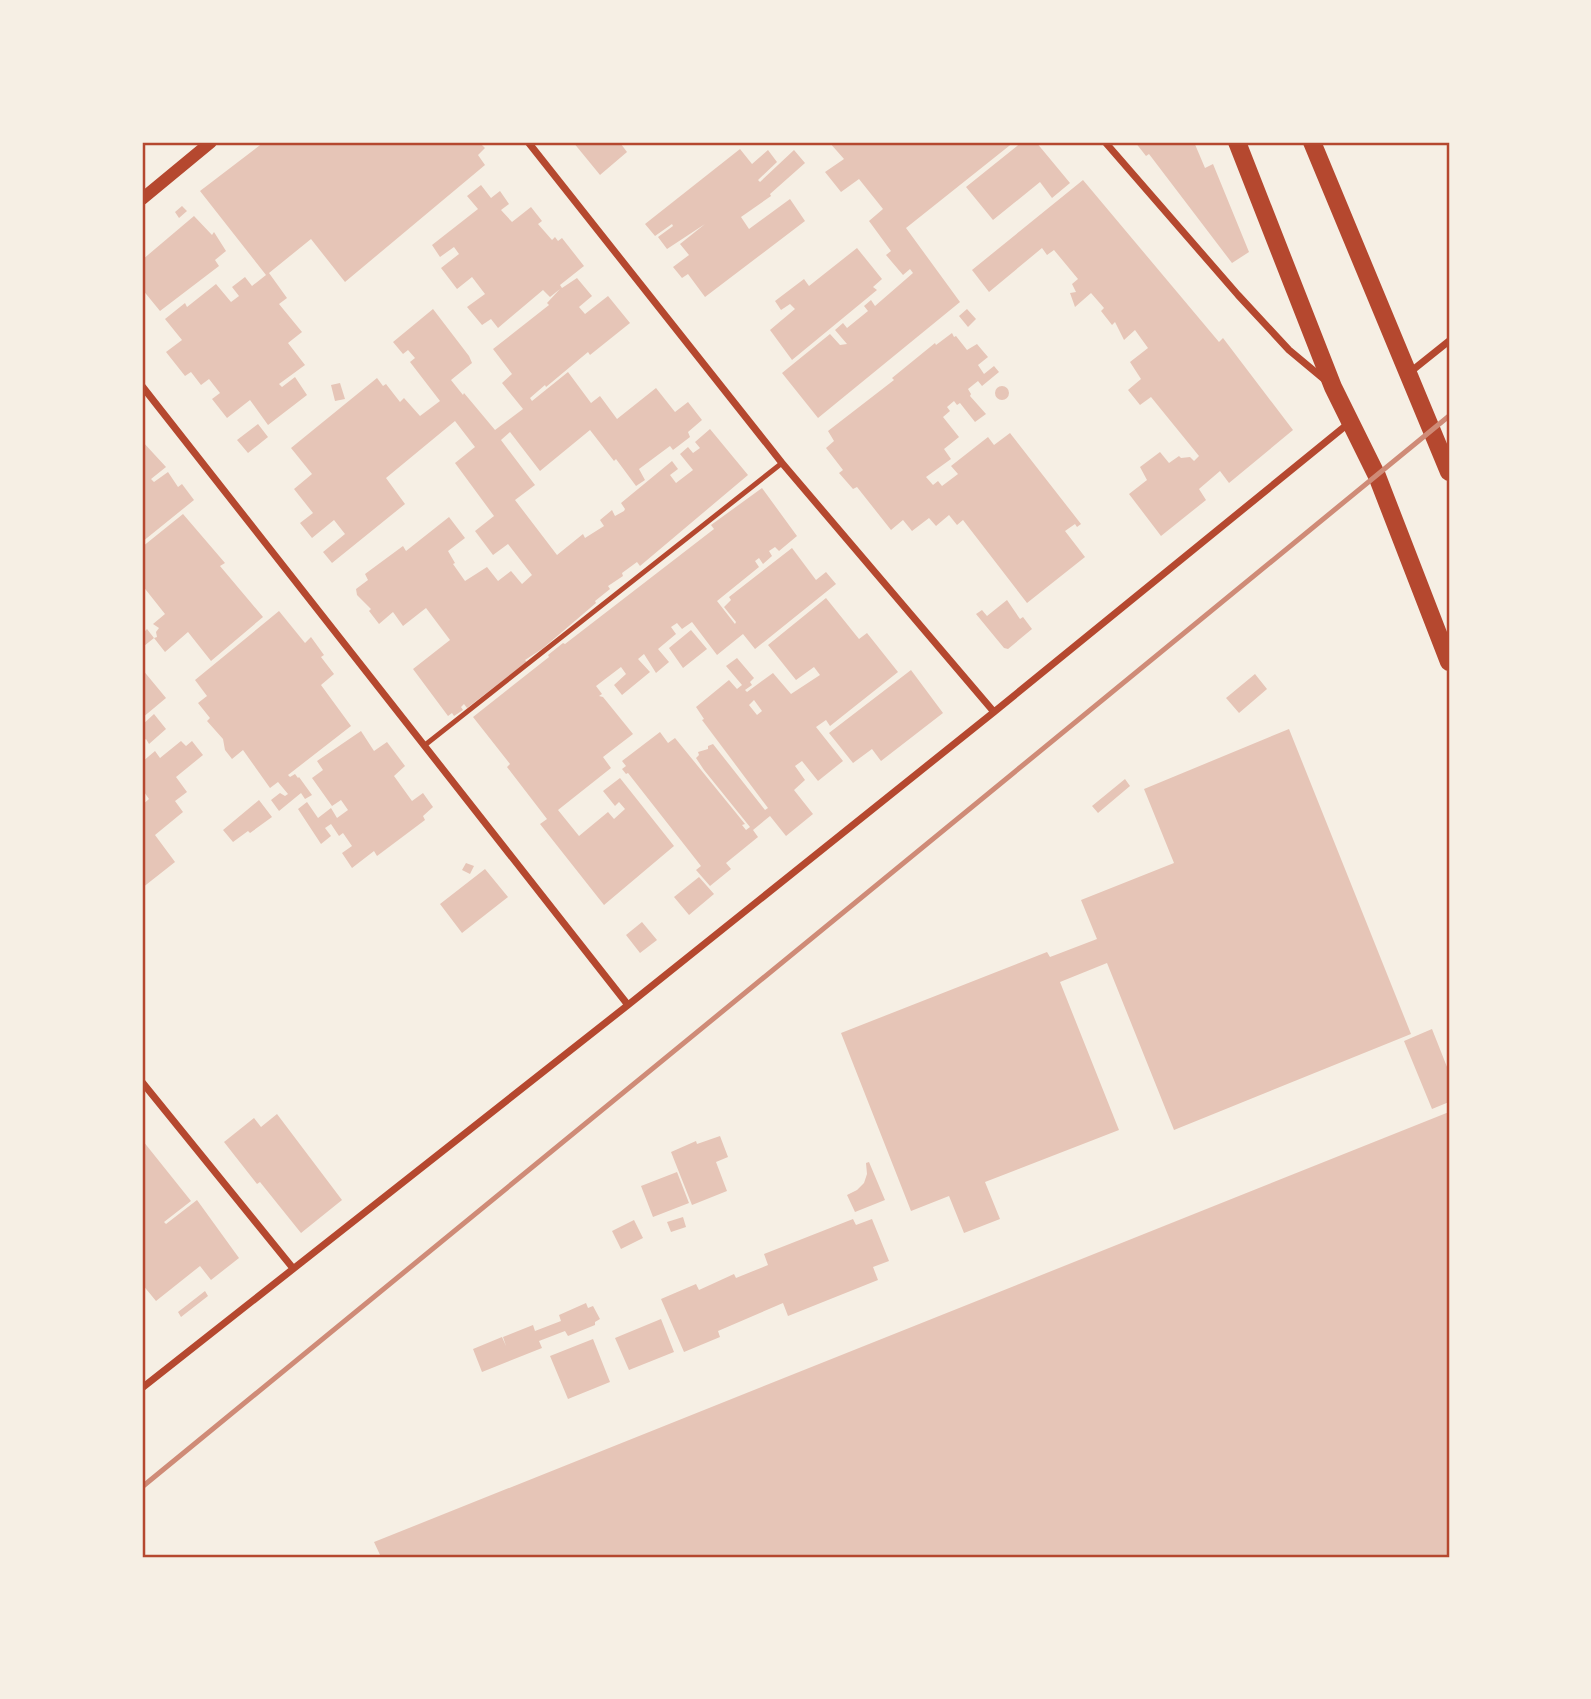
<svg xmlns="http://www.w3.org/2000/svg" width="1591" height="1699" font-family="'Archivo Narrow',sans-serif">
  <style>
    .building { fill: #e6c5b7; fill-rule: evenodd }
    .lines { fill: none; stroke-linecap: round; stroke-linejoin: round }
    .service { stroke: #b5482f; stroke-width: 5 }
    .minor { stroke: #b5482f; stroke-width: 7 }
    .tertiary { stroke: #b5482f; stroke-width: 12 }
    .primary { stroke: #b5482f; stroke-width: 18 }
    .rail { stroke: #cf8b77; stroke-width: 5 }
    .neatline { fill: none; stroke: #b5482f; stroke-width: 2.5 }
  </style>
  <rect width="100%" height="100%" fill="#f6efe4"/>
  <!-- building -->
  <path class="building" d="M264,142H479L485,148L478,155L485,165L345,282L311,239L269,273L287,298L279,304L302,332L288,343L305,365L279,384L282,387L295,377L307,395L268,425L250,400L227,418L212,399L220,393L209,379L201,385L191,372L185,376L166,352L182,340L165,319L185,303L187,307L216,284L231,302L239,296L232,287L245,277L252,286L266,275L200,191Z
    M573,142H624L621,144L627,152L600,175Z
    M829,142H1014L906,228L960,302L818,418L782,373L830,334L840,345L847,344L835,330L843,323L847,328L868,311L864,306L871,300L875,306L913,273L910,269L903,275L886,255L891,251L869,221L883,209L859,179L841,192L825,172L844,159Z
    M1022,142H1036L1070,183L1052,198L1040,182L993,220L966,187Z
    M1135,142H1194L1205,168L1213,164L1249,252L1232,263L1149,154L1146,156Z
    M740,149L752,164L768,150L777,162L758,180L760,182L794,150L805,163L770,194L771,196L741,217L749,229L790,199L805,221L705,297L688,274L682,278L673,267L689,255L680,244L705,224L667,249L658,237L673,226L672,224L655,236L645,224Z
    M1083,180L1219,342L1223,338L1293,430L1229,483L1220,471L1199,489L1206,500L1161,536L1129,494L1147,480L1140,467L1160,452L1169,463L1179,456L1181,458L1190,457L1194,461L1199,456L1151,397L1140,405L1128,390L1141,379L1130,362L1148,348L1135,330L1124,340L1115,322L1112,325L1101,311L1104,308L1091,293L1075,307L1070,293L1076,292L1072,284L1078,279L1054,250L1047,255L1042,248L989,292L972,270Z
    M481,185L491,198L500,191L509,204L501,210L512,222L531,207L542,221L538,224L552,240L555,237L558,241L562,238L584,266L560,285L562,288L577,278L592,296L579,307L585,314L608,296L630,323L590,355L588,352L546,387L545,385L530,398L532,401L568,372L591,403L600,396L617,419L656,388L675,412L688,402L702,420L688,432L690,437L673,450L670,446L639,469L645,480L636,486L616,459L614,461L590,430L540,471L510,432L501,440L535,485L515,500L557,555L583,534L585,538L604,526L600,520L612,510L615,516L624,511L625,509L621,503L672,461L678,469L670,475L676,483L693,470L680,454L688,447L693,453L700,448L695,442L710,429L748,475L640,566L637,562L622,573L623,576L608,586L610,589L595,601L596,603L542,649L525,660L527,662L467,708L464,704L461,707L463,710L454,716L452,713L448,716L413,669L450,640L426,608L403,626L393,612L379,624L369,611L371,609L357,595L356,589L368,580L365,574L403,546L406,551L449,517L465,538L448,551L455,563L453,564L465,581L487,567L498,581L511,571L522,584L532,575L508,544L493,555L475,531L494,516L455,463L475,447L455,421L386,478L405,504L332,563L323,552L345,534L334,520L312,538L300,523L313,513L294,489L312,474L291,448L377,378L383,386L386,384L400,402L404,398L420,416L440,401L410,362L415,358L408,350L403,354L393,342L433,309L469,356L472,363L451,380L463,395L464,393L495,430L523,409L502,383L512,374L493,349L549,305L547,303L560,289L550,297L543,290L498,328L491,319L482,325L467,307L485,294L472,277L457,289L441,268L459,254L454,247L440,257L432,245L478,209L467,196Z
    M182,206L187,211L179,218L175,212Z
    M194,216L212,235L214,232L226,251L215,260L219,266L160,311L142,289V260Z
    M857,248L882,279L873,287L877,290L792,360L770,330L795,309L790,304L781,310L775,301L804,279L809,286Z
    M967,309L976,319L968,327L959,316Z
    M952,333L954,337L956,336L967,350L977,344L982,350L988,357L978,365L984,374L994,366L999,372L982,386L978,381L968,389L971,394L970,396L986,414L975,422L960,403L957,405L954,401L947,407L950,411L943,417L959,437L944,449L951,459L926,477L933,485L938,481L942,486L958,474L951,466L988,437L994,445L1010,433L1081,524L1077,527L1075,524L1065,531L1085,557L1027,603L963,520L957,525L949,515L936,526L929,518L912,531L903,520L891,530L857,487L853,489L839,473L843,470L826,448L834,441L828,431L894,380L892,378L935,343L936,345Z
    M340,383L345,399L335,401L331,385Z
    M995 393a7 7 0 1 1 14 0a7 7 0 1 1-14 0Z
    M258,424L268,437L248,453L237,440Z
    M142,441L166,467L151,479L154,482L168,472L178,487L182,484L194,500L142,542Z
    M762,488L797,536L779,551L775,547L769,551L772,556L763,564L759,558L755,561L759,567L717,601L735,624L736,622L724,607L731,600L729,597L792,548L816,580L826,572L836,584L755,649L743,634L717,655L692,622L682,629L677,623L671,627L676,634L658,649L669,662L656,673L644,654L638,659L650,672L622,695L614,685L626,674L621,667L596,686L602,694L599,696L603,697L633,734L603,757L611,768L558,810L579,836L608,812L614,819L625,809L619,802L615,806L603,791L620,778L674,846L604,905L540,824L547,819L507,767L510,764L473,717L549,657L548,655L563,643L565,644L714,529L711,525Z
    M183,514L225,563L220,566L263,617L211,661L188,632L165,652L154,638L157,637L156,632L159,628L153,624L165,614L142,585V547Z
    M826,598L859,639L867,633L898,672L830,726L826,720L816,727L843,761L818,781L802,761L795,766L805,780L794,790L813,814L786,836L770,816L753,830L758,837L726,863L731,869L710,886L696,870L701,866L628,773L626,774L622,769L626,766L622,761L660,732L668,743L675,738L745,824L742,825L746,830L750,827L704,770L696,758L699,755L698,752L708,749V746L713,744L765,810L768,808L702,720L704,719L696,707L729,680L737,689L742,685L726,666L737,658L754,678L750,682L752,685L745,690L747,692L773,673L791,694L820,675L814,667L796,680L768,645ZM754,700L762,711L757,715L749,705Z
    M1007,600L1020,619L1023,617L1032,629L1008,649L1004,648L976,614L982,610L987,616Z
    M279,611L305,643L311,637L324,655L321,657L334,674L321,685L351,726L288,775L290,777L295,774L298,778L299,777L312,795L305,799L301,793L279,811L271,800L280,793L285,796L288,794L278,782L270,788L243,750L232,759L225,750L223,739L207,721L210,718L198,703L207,696L195,680Z
    M147,629L154,638L144,646L142,634Z
    M691,630L707,649L683,668L669,648Z
    M142,669L166,698L142,718Z
    M911,670L943,713L881,761L872,749L853,763L829,733Z
    M1255,674L1267,689L1239,713L1226,698Z
    M154,714L166,729L149,744L146,739L142,742V725Z
    M1289,729L1411,1034L1174,1130L1107,963L1060,982L1119,1130L985,1182L1000,1219L964,1233L949,1196L911,1211L841,1033L1047,952L1050,957L1097,939L1081,900L1174,863L1144,789Z
    M361,731L374,751L387,742L405,766L394,776L412,801L423,793L433,807L423,816L425,820L377,856L374,851L352,868L342,853L352,846L343,833L339,836L331,824L325,828L331,836L321,844L298,809L307,802L318,818L331,808L337,818L348,810L341,800L332,806L312,778L323,770L317,761Z
    M181,741L186,746L192,741L203,755L176,777L187,792L175,801L183,812L155,835L175,862L142,888V805L149,799L142,789V762L155,751L160,758Z
    M1125,779L1130,786L1098,813L1092,806Z
    M259,800L272,817L250,833L248,831L233,842L223,830Z
    M466,863L474,866L470,874L462,870Z
    M485,869L508,897L462,933L440,904Z
    M699,877L714,894L689,915L674,897Z
    M642,922L657,940L640,953L626,935Z
    M1432,1029L1449,1072V1102L1432,1109L1404,1041Z
    M1449,1112V1557H381L374,1542Z
    M277,1114L342,1200L301,1233L260,1182L257,1184L224,1142L254,1118L261,1127Z
    M720,1136L728,1157L716,1162L727,1191L692,1205L671,1152L696,1141L697,1144Z
    M143,1141L191,1201L164,1222L166,1224L197,1200L239,1258L211,1280L200,1266L156,1301L142,1284Z
    M869,1162L885,1200L855,1212L847,1195L857,1190L864,1183L867,1174L866,1163Z
    M677,1172L689,1203L653,1217L641,1186Z
    M683,1217L686,1227L671,1232L667,1222Z
    M853,1219L856,1225L872,1219L889,1261L873,1267L878,1280L788,1316L783,1303L718,1331L720,1337L684,1352L661,1299L696,1284L699,1290L734,1274L736,1278L768,1265L764,1254Z
    M634,1220L643,1238L621,1249L612,1231Z
    M205,1291L208,1296L181,1317L178,1312Z
    M586,1303L588,1308L593,1306L600,1319L595,1322V1325L568,1336L565,1331L539,1341L542,1348L482,1372L473,1349L502,1337L506,1346L503,1337L533,1325L535,1331L561,1321L559,1315Z
    M661,1319L674,1352L629,1370L615,1338Z
    M593,1339L610,1382L568,1399L550,1356Z"/>
  <g class="lines">
    <!-- service -->
    <path class="service" d="M425,745L782,463"/>
    <!-- minor -->
    <path class="minor" d="M528,142L782,463L994,712
      M1105,142L1238,295L1289,350L1325,380
      M1409,373L1449,341
      M142,386L628,1005
      M142,1082L292,1267
      M142,1388L628,1005L994,712L1349,423"/>
    <!-- tertiary -->
    <path class="tertiary" d="M142,199L211,142"/>
    <!-- primary -->
    <path class="primary" d="M1237,142L1333,387L1377,476L1449,662
      M1312,142L1449,472"/>
    <!-- rail -->
    <path class="rail" d="M142,1487L1449,416"/>
  </g>
  <!-- border -->
  <rect width="1591" height="1699" fill="none" stroke="#f6efe4" stroke-width="287"/>
  <rect x="144" y="144" width="1304" height="1412" class="neatline"/>
</svg>
